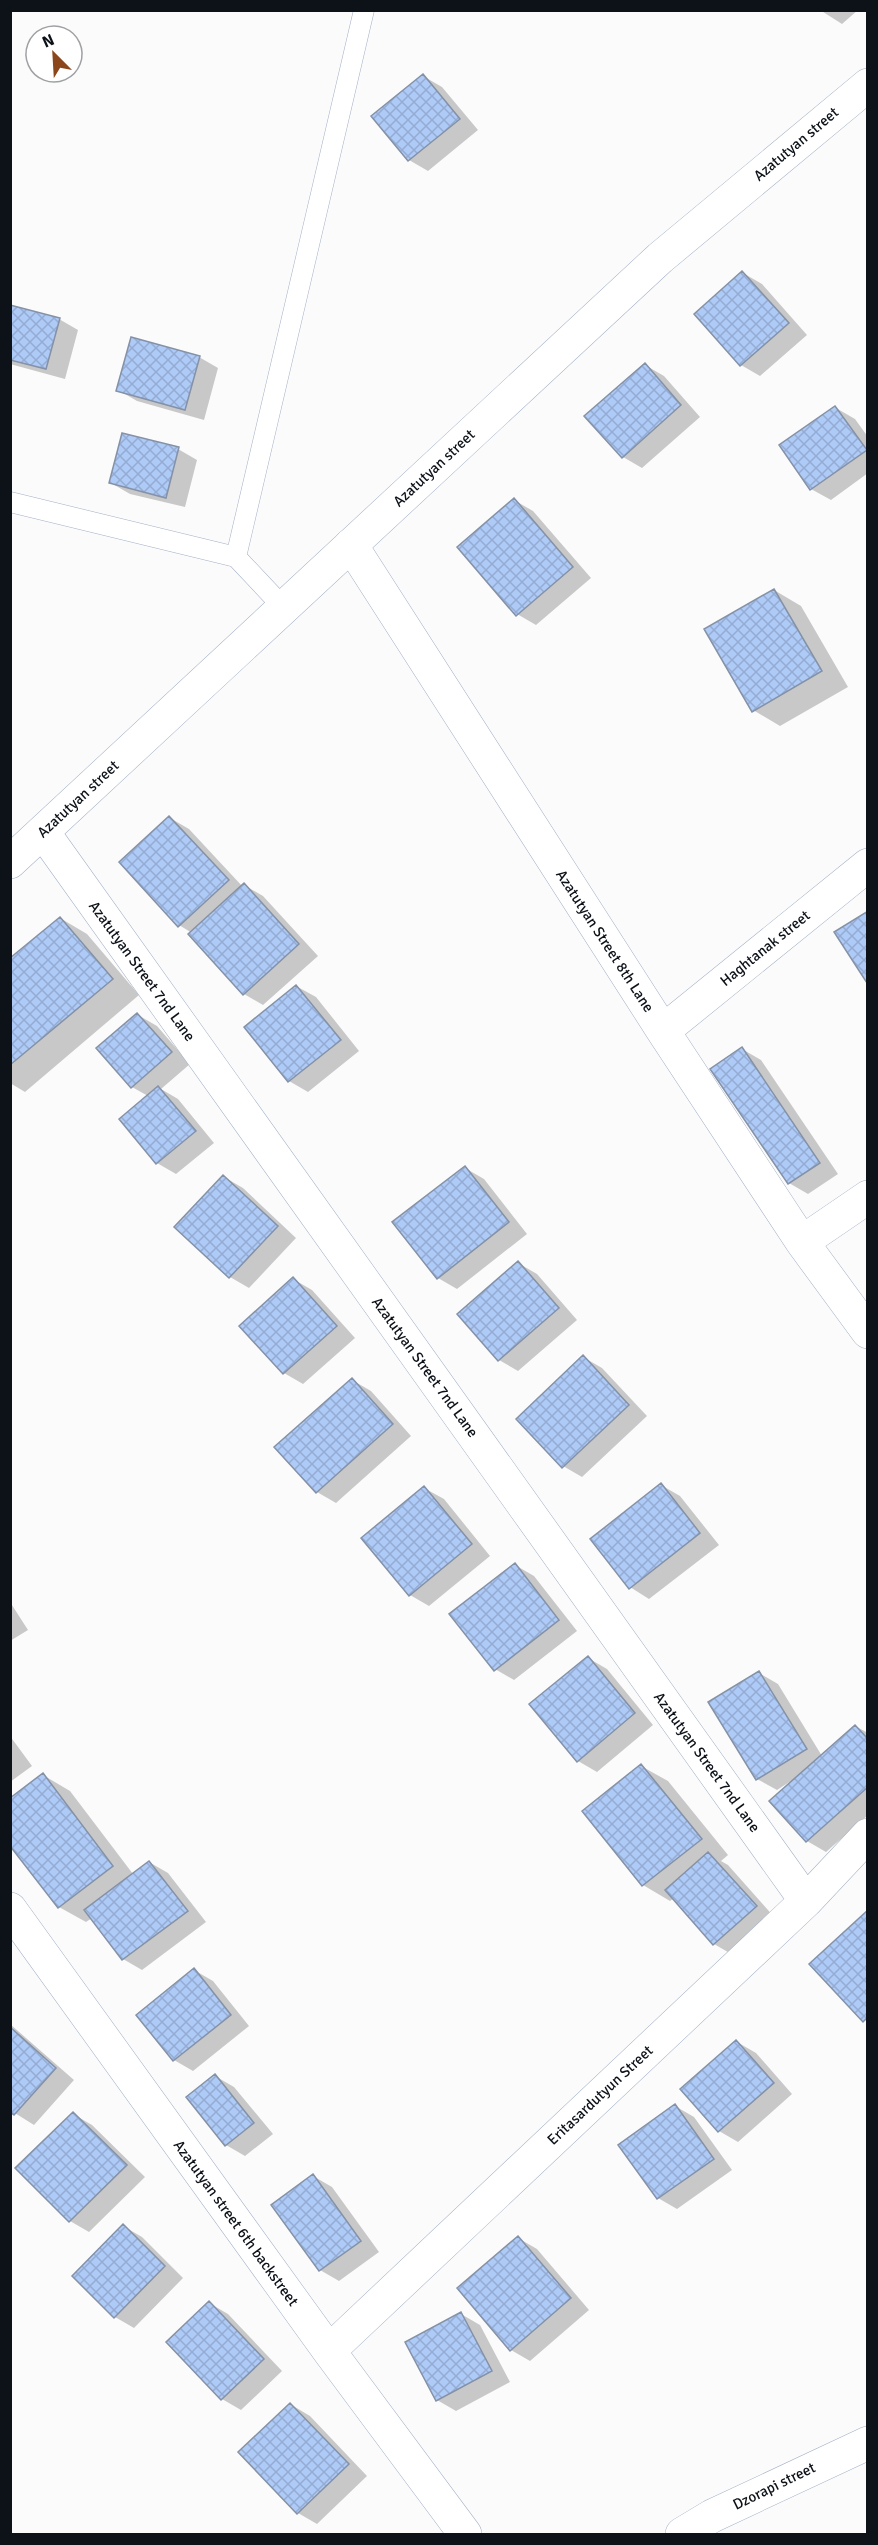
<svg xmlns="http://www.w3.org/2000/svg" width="878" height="2545" font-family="Signika,sans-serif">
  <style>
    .shadow { fill: #0003 }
    .building { fill: url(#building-cross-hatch); stroke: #8491a6; stroke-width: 1.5 }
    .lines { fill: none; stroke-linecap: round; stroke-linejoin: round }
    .service-casing { stroke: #a3b1c6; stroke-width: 21 }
    .minor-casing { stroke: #a3b1c6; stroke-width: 34 }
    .tertiary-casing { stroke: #a3b1c6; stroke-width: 34 }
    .service { stroke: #fff; stroke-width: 20 }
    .minor { stroke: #fff; stroke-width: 33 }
    .tertiary { stroke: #fff; stroke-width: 33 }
    .labels { text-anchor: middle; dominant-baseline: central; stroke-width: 4.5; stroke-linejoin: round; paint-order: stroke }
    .street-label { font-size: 15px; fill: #0d1219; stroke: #fff }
  </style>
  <defs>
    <pattern id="building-cross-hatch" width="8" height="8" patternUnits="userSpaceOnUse" patternTransform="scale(1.5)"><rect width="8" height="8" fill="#aecaf7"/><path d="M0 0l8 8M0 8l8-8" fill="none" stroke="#94acd3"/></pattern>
  </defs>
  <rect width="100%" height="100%" fill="#fbfbfb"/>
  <!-- shadow -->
  <path class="shadow" d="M820,10H858L842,24Z
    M423,76L442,87L478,130L428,171L409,160Z
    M743,273L762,284L807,335L760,376L741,365L696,314Z
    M10,306L59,319L78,330L65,379L10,364Z
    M199,357L218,368L204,420L137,401L118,390Z
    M645,365L664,376L700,417L642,468L623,457Z
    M836,408L855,419L868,437V473L831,500L811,489Z
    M178,449L197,460L185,507L130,494L111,483Z
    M514,500L533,511L591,578L536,625L517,614Z
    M774,590L801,606L848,687L780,726L753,710Z
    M170,818L189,829L243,887L244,885L263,896L318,956L263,1005L244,994L190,934L192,933L179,925Z
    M60,918L87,934L139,995L25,1092L10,1083V960Z
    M296,986L316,997L359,1051L308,1092L289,1081Z
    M138,1015L157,1026L190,1064L161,1089L178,1099L214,1143L176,1174L157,1163L121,1119L148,1096L132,1087Z
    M742,1049L761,1060L838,1174L808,1194L789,1183Z
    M465,1168L484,1179L527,1234L457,1289L438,1278Z
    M224,1177L243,1188L296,1238L249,1288L230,1277L176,1227Z
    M518,1263L537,1274L577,1320L518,1371L499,1360L459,1315Z
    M293,1279L312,1290L355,1338L303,1384L284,1373Z
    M583,1357L602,1368L647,1416L582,1477L563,1466Z
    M352,1380L371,1391L411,1436L336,1503L317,1492Z
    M661,1485L680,1496L719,1545L649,1599L630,1587Z
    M424,1488L444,1499L490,1556L429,1606L410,1595Z
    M515,1565L534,1576L577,1631L514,1680L495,1669Z
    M10,1602L28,1630L10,1641Z
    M588,1658L607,1669L653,1725L597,1772L578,1761L531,1705Z
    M759,1673L778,1684L822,1756L855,1726L868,1733V1815L826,1852L807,1841L791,1781L777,1790L757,1779Z
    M10,1736L32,1766L10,1782Z
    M641,1766L668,1781L728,1855L721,1861L728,1865L775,1918L733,1955L714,1944L674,1898L670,1901L643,1885L584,1811Z
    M43,1775L70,1791L133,1874L149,1862L168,1873L206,1922L142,1970L123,1959L92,1918L86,1922L59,1907Z
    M194,1970L213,1981L249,2026L193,2071L174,2060Z
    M10,2024L74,2080L34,2125L10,2110Z
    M737,2042L756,2053L792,2094L738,2142L719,2131L682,2090Z
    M215,2076L234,2087L273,2134L245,2156L226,2145Z
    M675,2106L694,2117L732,2170L677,2209L658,2198Z
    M73,2114L92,2125L145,2177L89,2232L70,2221Z
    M313,2176L332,2187L379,2252L339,2281L320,2270Z
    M123,2226L142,2237L183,2278L134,2328L115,2317Z
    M518,2238L537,2249L589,2310L530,2361L511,2350Z
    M209,2303L228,2314L282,2371L241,2410L222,2399L168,2342Z
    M461,2314L480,2325L510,2382L456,2411L437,2400Z
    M290,2404L310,2416L367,2476L317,2524L298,2513Z"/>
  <!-- building -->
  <path class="building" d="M423,74L460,119L408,161L371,116Z
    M742,271L789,323L740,366L694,314Z
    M10,305L60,318L46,369L10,360Z
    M131,337L200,356L185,410L116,391Z
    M645,363L681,405L622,458L584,416Z
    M835,406L867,450L810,490L779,445Z
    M122,433L179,447L166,498L109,483Z
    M514,498L573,567L516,616L457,547Z
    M774,589L822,671L752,712L704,629Z
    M169,816L229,880L178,927L119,862Z
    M244,883L299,944L243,995L188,934Z
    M868,911V983H867L834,932Z
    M60,917L113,979L10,1065V958Z
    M296,985L341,1040L288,1082L244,1027Z
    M137,1013L172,1052L131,1088L96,1048Z
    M742,1047L820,1163L788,1184L710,1069Z
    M158,1086L196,1131L156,1164L119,1119Z
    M465,1166L509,1222L437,1279L392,1222Z
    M223,1175L278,1226L229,1278L174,1227Z
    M518,1261L559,1308L498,1361L457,1314Z
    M293,1277L337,1326L283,1374L239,1326Z
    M583,1355L629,1405L562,1468L516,1419Z
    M352,1378L393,1424L316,1493L274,1447Z
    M661,1483L700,1533L629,1589L590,1539Z
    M424,1486L472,1544L409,1596L361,1538Z
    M515,1563L559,1620L494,1671L449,1614Z
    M588,1656L635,1713L577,1762L529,1704Z
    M759,1671L807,1749L756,1780L708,1702Z
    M855,1725L868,1739V1787L806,1842L769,1801Z
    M641,1764L702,1839L642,1886L582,1811Z
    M43,1773L113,1866L58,1908L10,1846V1798Z
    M708,1852L757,1906L713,1945L665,1890Z
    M149,1861L188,1911L122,1960L84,1910Z
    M868,1910V2017L863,2022L809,1964Z
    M194,1968L231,2015L173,2061L136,2015Z
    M10,2027L56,2068L14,2115L10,2112Z
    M736,2040L774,2083L718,2132L680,2089Z
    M215,2074L254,2123L225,2146L186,2097Z
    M675,2104L714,2159L657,2199L618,2145Z
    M73,2112L127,2165L69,2222L15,2168Z
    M313,2174L361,2241L319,2271L271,2205Z
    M123,2224L165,2266L114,2318L72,2276Z
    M518,2236L571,2298L510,2351L457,2288Z
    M209,2301L264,2359L221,2400L166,2342Z
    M461,2312L492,2371L436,2401L405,2342Z
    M290,2403L349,2464L297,2514L238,2452Z"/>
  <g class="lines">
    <defs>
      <path id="service" d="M10,502L236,557
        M284,608L236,557L364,10"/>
      <path id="minor" d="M351,545L663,1031L802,1242L868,1332
        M43,832L806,1901
        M663,1031L868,865
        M802,1242L868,1197
        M10,1909L329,2351L465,2534
        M329,2351L806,1901L868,1835
        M682,2534L712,2516L868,2443"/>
      <path id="tertiary" d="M10,862L660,258L868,85"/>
    </defs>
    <!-- service casing -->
    <use href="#service" class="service-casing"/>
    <!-- minor casing -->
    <use href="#minor" class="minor-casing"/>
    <!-- tertiary casing -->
    <use href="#tertiary" class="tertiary-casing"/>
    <!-- service -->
    <use href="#service" class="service"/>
    <!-- minor -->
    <use href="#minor" class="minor"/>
    <!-- tertiary -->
    <use href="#tertiary" class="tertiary"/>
  </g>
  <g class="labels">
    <!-- street labels -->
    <g class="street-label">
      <text transform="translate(796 144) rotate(-40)">Azatutyan street</text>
      <text transform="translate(434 468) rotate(-43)">Azatutyan street</text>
      <text transform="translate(78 799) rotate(-43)">Azatutyan street</text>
      <text transform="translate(605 941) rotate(57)">Azatutyan Street 8th Lane</text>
      <text transform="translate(765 948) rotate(-39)">Haghtanak street</text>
      <text transform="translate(142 971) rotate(54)">Azatutyan Street 7nd Lane</text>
      <text transform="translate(425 1367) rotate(54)">Azatutyan Street 7nd Lane</text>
      <text transform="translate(707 1762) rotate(54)">Azatutyan Street 7nd Lane</text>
      <text transform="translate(600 2095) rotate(-43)">Eritasardutyun Street</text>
      <text transform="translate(236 2223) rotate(54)">Azatutyan street 6th backstreet</text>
      <text transform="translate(774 2486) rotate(-26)">Dzorapi street</text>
    </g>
  </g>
  <!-- border -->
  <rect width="878" height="2545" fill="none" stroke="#0d1219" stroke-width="24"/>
  <!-- north arrow -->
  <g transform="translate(54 54) rotate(336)"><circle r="28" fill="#ffffff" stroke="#9ea0a3" stroke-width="1.5"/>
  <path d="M0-4.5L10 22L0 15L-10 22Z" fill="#8b471b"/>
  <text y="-9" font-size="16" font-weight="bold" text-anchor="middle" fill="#0d1219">N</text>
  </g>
</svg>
